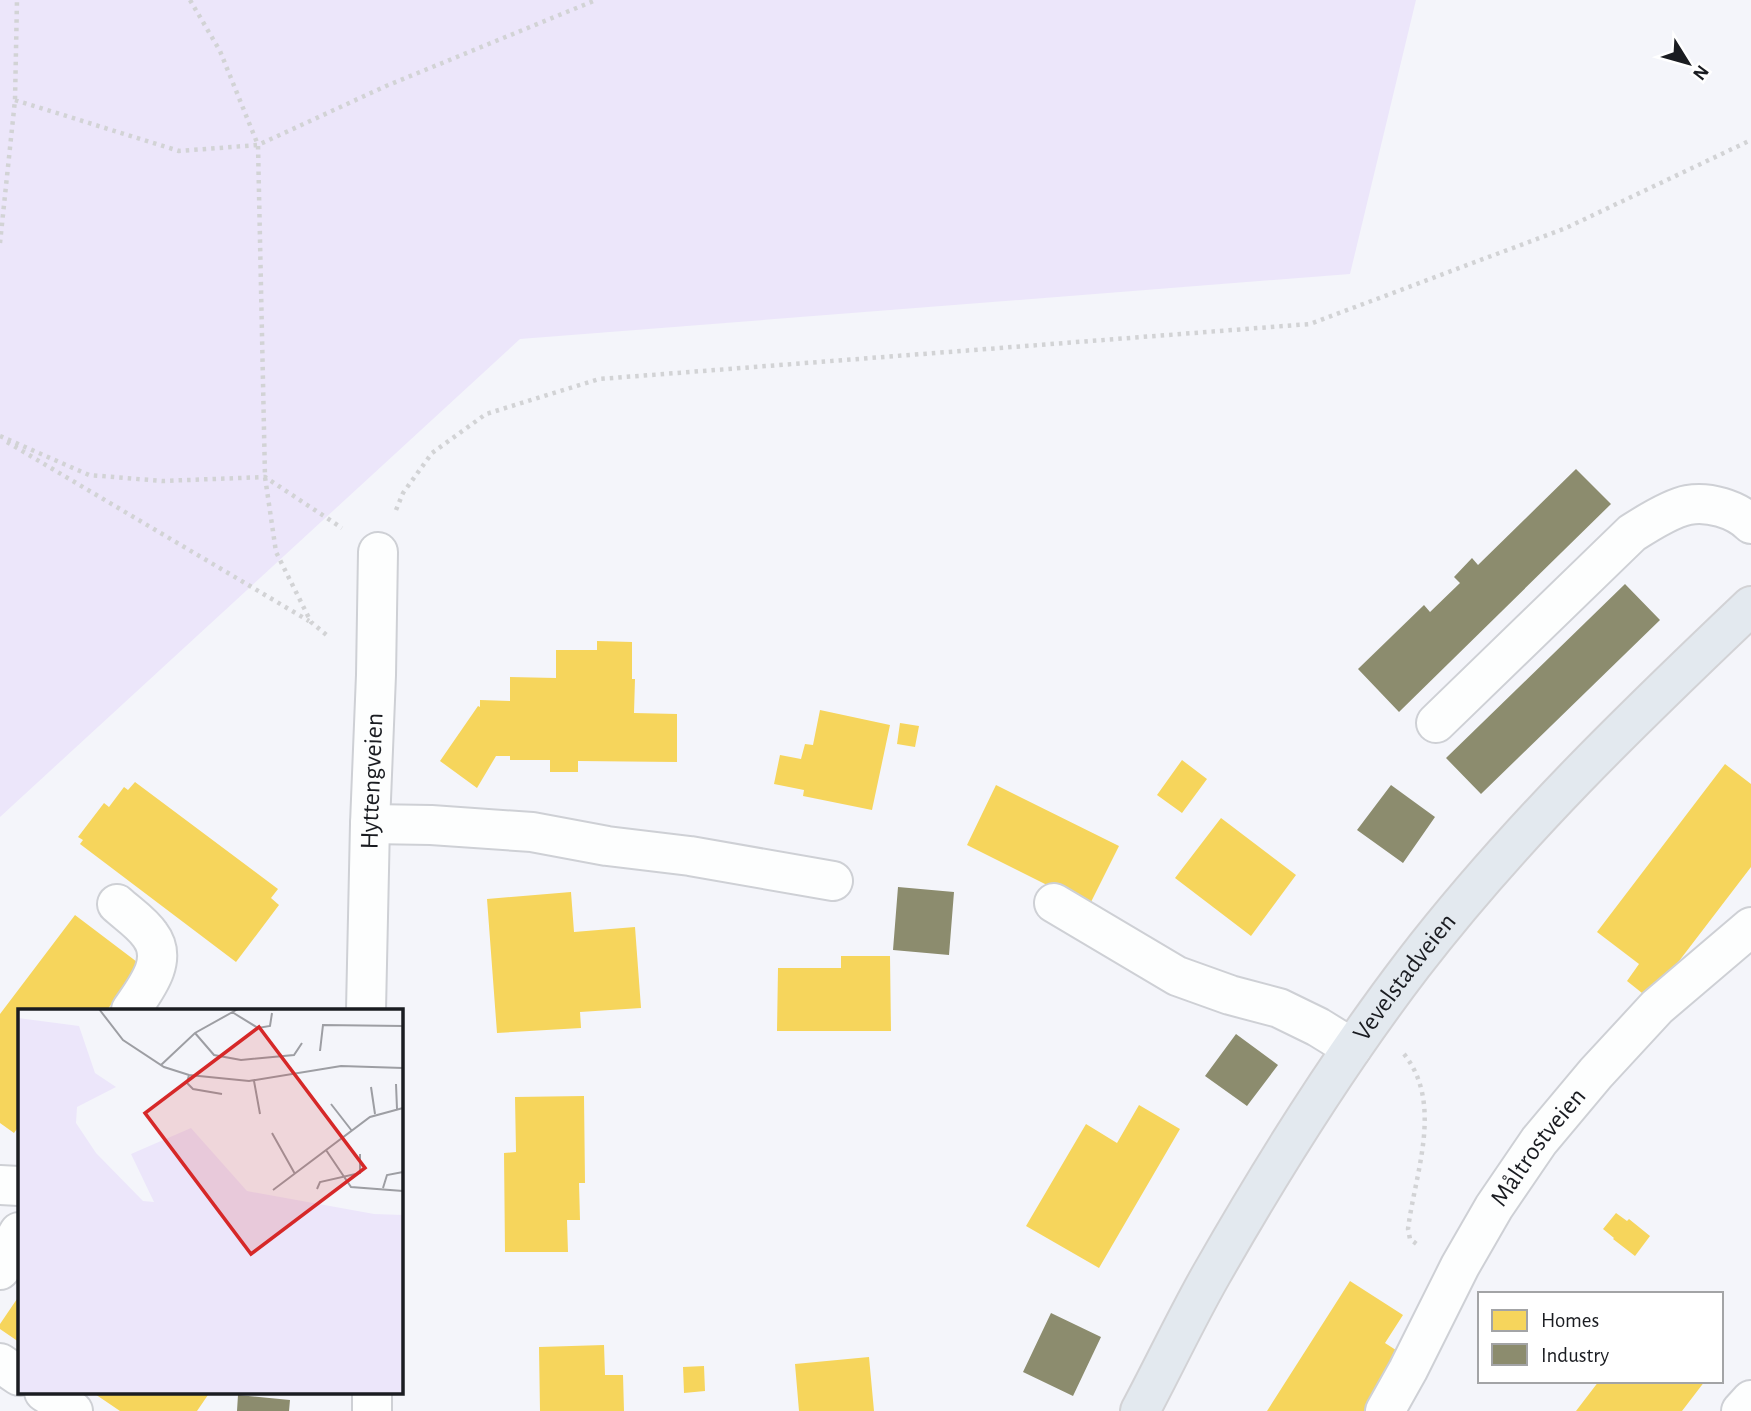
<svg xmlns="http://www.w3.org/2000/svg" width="1751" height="1411" font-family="'Alegreya Sans',sans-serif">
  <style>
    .green { fill: #ece6fa }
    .homes { fill: #f6d55c }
    .industry { fill: #8c8c6e }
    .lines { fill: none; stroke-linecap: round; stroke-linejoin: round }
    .minor-casing { stroke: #ced0d5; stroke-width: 42 }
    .major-casing { stroke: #d2d2d5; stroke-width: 42 }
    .path { stroke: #d2d3d5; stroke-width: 4.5; stroke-dasharray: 3.5 5; stroke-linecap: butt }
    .minor { stroke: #fdfefe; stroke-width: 38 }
    .major { stroke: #e3e9ef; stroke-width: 38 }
    .labels { text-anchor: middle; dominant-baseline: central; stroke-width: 7; stroke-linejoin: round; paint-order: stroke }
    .street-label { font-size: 26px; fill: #1a1c21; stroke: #fff }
    .inset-road { fill: none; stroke: #9d9ea3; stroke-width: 2 }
    .view { fill: #d62828; fill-opacity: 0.15; stroke: #d62828; stroke-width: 3.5 }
    .inset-edge { fill: none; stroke: #1a1c21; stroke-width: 3.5 }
  </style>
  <rect width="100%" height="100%" fill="#f4f5fa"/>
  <!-- green -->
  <path class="green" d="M0,0H1416L1350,274L520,339L0,817Z"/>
  <!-- homes -->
  <path class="homes" d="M597,641L632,642V679H635L634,713L677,714V762L578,761V772H550V760H510V756H496L477,788L440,761L478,706L480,707V700L510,701V677L556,678V650H597Z
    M820,710L890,725L872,810L803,796L804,790L774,784L780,755L801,759L805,744L813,745Z
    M900,723L919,726L915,747L897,744Z
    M1182,760L1207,779L1182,813L1157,795Z
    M1725,764L1751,784V867L1663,982L1647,997L1627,981L1639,964L1597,932Z
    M135,782L278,889L271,898L279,905L236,962L80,844L83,840L78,837L104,803L109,807L124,787L128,790Z
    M996,785L1119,846L1089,906L967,845Z
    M1221,818L1296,875L1251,936L1175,878Z
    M571,892L574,932L635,927L641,1008L580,1012L581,1028L497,1033L487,899Z
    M75,915L141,965L107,1010H19V1126L14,1133L0,1123V1014Z
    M841,956H890L891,1031H777L778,968H841Z
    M584,1096L585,1183H579L580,1220H567L568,1252H505L504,1153L516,1152L515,1097Z
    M1139,1105L1180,1129L1099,1268L1026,1226L1086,1124L1117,1143Z
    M1616,1213L1627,1221L1629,1219L1650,1236L1635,1256L1613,1239L1614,1238L1603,1229Z
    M1350,1281L1403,1315L1385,1343L1402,1354L1365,1411H1267Z
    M19,1296V1342L0,1329V1324Z
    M604,1345L605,1375H623L624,1411H540L539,1347Z
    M869,1357L874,1411H799L795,1364Z
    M704,1366L705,1391L684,1393L683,1367Z
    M1599,1381H1705L1682,1411H1576Z
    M92,1392H210L197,1411H120Z"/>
  <!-- industry -->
  <path class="industry" d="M1576,469L1611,504L1399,712L1358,669L1424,605L1430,612L1460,583L1454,577L1472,558L1478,565Z
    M1625,584L1660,620L1481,794L1446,758Z
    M1391,785L1435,817L1403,863L1357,830Z
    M898,887L954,892L949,955L893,950Z
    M1236,1034L1278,1065L1247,1106L1205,1076Z
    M1051,1313L1101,1337L1073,1396L1023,1372Z
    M238,1395L290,1400L289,1411H237Z"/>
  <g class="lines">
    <defs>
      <g id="minor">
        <path d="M1436,723L1632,533C1646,524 1672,508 1688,505C1708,501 1736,509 1751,524"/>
        <path d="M370,824L431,825L532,832L607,846L690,856L833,881"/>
        <path d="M1054,903L1177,976L1230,995L1279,1008L1318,1027L1352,1048"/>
        <path d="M117,904C128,914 142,923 150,935C169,960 146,988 131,1010"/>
        <path id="s1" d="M366,1010L370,824L376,675L378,552"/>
        <path d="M0,1185L19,1186"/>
        <path d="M0,1270L9,1249L19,1232"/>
        <path d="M0,1363L19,1376"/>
        <path d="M44,1392L73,1411"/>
        <path d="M372,1392V1411"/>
        <path id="s2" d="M1385,1411L1408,1370L1460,1266L1494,1207L1539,1141L1596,1073L1657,1007L1751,927"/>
        <path d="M1741,1411L1751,1400"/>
      </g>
      <g id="major">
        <path id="s3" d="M1140,1411C1164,1366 1186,1319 1211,1275C1272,1168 1338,1062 1413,964C1513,834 1632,719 1751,606"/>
      </g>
    </defs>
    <!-- minor casing -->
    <use href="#minor" class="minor-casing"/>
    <!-- major casing -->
    <use href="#major" class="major-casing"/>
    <!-- path -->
    <path class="path" d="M190,0L220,51L258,145L265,477L276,552L311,622L329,637
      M15,100L179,151L258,145L386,86L596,0
      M0,243L15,100L17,0
      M0,436L89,475L162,481L265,477L342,528
      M7,442L309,621
      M396,510L403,493L432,453L486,414L599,379L1310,324L1566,228L1751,140
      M1404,1054C1444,1104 1415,1173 1408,1229L1410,1239L1418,1245"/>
    <!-- minor -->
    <use href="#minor" class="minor"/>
    <!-- major -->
    <use href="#major" class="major"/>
  </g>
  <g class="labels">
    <!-- street labels -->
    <g class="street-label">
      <text stroke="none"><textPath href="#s1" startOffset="229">Hyttengveien</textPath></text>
      <text stroke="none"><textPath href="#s3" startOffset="509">Vevelstadveien</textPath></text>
      <text stroke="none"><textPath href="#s2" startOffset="306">Måltrostveien</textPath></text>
    </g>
  </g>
  <!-- overview -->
  <g transform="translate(18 1009)">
    <rect width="385" height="385" fill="#f4f5fa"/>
    <path d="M0,9L61,17L77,64L98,78L59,98L58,114L78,144L125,192L136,193L113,145L173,119L229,182L356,205L385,206V385H0Z" fill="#ece6fa"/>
    <path class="inset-road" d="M81,0L105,31L146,58L171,66L231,72L323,57L385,59M214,3L240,19L252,17L254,4M177,24L196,46L223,51L276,46L284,34M302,42L305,16L385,17M143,56L177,24L220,0M171,66L169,74L175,80L204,85M236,72L242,105M378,75L379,100M353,78L357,105M313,95L334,122M254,124L277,165M308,141L333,178L385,182M365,179L369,166L385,163M299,180L302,173L342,164V145M255,181L352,108L385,99"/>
    <path class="view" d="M241,18L347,159L233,245L127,104Z"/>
    <rect width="385" height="385" class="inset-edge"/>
  </g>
  <!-- legend -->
  <rect x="1478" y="1292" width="245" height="91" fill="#ffffff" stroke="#a3a4a6" stroke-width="2"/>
  <rect x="1492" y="1310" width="35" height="21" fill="#f6d55c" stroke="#a3a4a6" stroke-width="2"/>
  <text x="1541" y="1327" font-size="21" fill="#1a1c21">Homes</text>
  <rect x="1492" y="1344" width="35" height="21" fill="#8c8c6e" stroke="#a3a4a6" stroke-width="2"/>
  <text x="1541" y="1362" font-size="21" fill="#1a1c21">Industry</text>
  <!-- north arrow -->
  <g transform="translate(1688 63) rotate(127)" stroke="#ffffff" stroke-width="5" paint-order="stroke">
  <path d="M0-5L12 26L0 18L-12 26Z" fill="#1a1c21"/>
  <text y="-10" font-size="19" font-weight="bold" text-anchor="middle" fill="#1a1c21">N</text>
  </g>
</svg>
